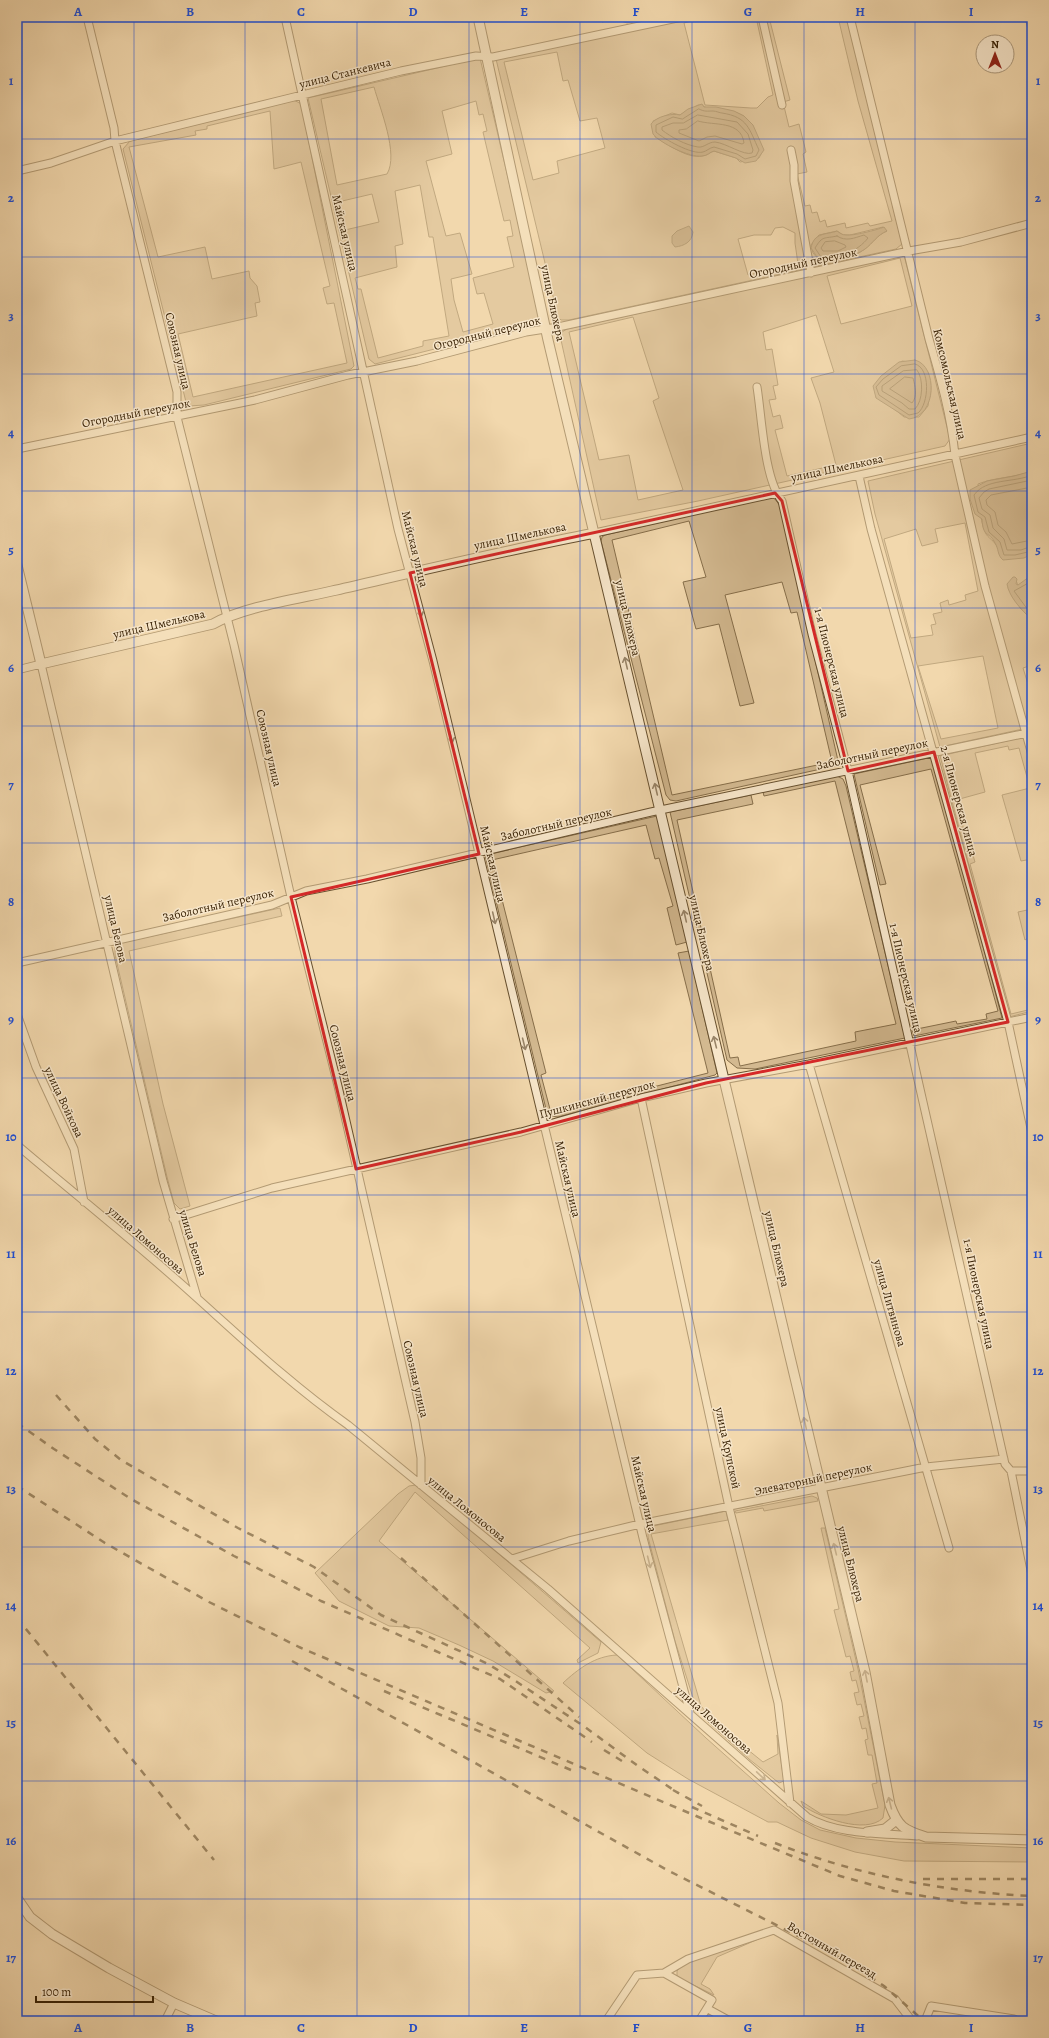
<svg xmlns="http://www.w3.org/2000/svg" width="1049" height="2038" font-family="Alegreya,serif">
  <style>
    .green { fill: #d3b990; stroke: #866e4a; fill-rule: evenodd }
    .water { fill: #b39a74; stroke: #826a48 }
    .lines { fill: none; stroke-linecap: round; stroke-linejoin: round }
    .shore { stroke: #765e3c; stroke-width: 1 }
    .minor-casing { stroke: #67502f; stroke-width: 9 }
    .tertiary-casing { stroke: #67502f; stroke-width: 11 }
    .minor { stroke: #f7e6ca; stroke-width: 7 }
    .tertiary { stroke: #f7e6ca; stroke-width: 9 }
    .rail { stroke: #392205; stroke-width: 2.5; stroke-dasharray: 7 7; stroke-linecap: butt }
    .oneway { stroke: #988468 }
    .marked { fill: none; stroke: #d62828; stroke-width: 3; stroke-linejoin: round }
    .grid { fill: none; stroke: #1d4ed8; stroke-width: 1; stroke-opacity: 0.55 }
    .labels { text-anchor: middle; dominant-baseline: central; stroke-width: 3; stroke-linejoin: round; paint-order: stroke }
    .street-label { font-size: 12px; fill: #392205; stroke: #f7e6ca }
    .neatline { fill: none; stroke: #1d4ed8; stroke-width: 1.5 }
    .grid-label { font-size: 13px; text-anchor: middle; font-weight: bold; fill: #1d4ed8 }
  </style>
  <rect width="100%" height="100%" fill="#f2d8ad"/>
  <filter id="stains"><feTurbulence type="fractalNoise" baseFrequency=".005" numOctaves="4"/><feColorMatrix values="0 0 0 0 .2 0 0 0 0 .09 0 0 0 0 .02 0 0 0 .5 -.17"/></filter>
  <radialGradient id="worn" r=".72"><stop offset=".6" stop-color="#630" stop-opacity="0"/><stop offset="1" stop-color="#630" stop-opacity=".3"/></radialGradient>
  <!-- green -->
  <path class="green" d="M687,17H707L684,23L705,105L751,108H757L768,97L773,95L756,17H769L790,100L783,102L789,127L799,124L806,152L803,154L807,172L797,174L805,206L810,205L812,213L817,212L820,222L825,220L827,227L845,223L846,228L868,223L870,226L892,221L858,101L838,17H847L902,244L896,249L569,320H561L558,317L496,59ZM557,52L563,81L568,80L580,121L597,118L605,148L557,161L559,173L533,180L504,62ZM698,105C703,104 704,108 709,108C750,113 747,114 763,150L759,158L740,162L736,158L714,151C710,152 707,156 702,156C687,159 668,144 655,137L653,121L672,113L680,115ZM783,227L795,233V243L798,264L748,275L738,239L754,235H771L775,228ZM883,227L887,231C877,235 873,243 865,249C851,259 835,260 819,260L813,253L811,245L819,235L837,231L843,235H850Z
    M480,58L540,315L539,320L526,326L375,364L369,359L308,98ZM374,87C380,109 399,154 387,174L337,185L321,99ZM476,101L479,115L483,114L487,131L483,132L504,221L510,220L513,236L507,237L514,267L473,278L477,294L484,293L493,324L463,332L454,300L451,279L472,274L460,233L446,236L426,161L452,154L442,111ZM420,185L429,237H433L449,336L423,341V346L378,358L361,289H358L355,278L397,267L395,246L403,244L395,191ZM372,194L379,222L345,230L338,202Z
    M293,100L300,103L302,108L354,366L351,369L204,405L189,406L186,402L123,149L130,141ZM270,111L274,169L301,162L330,286L323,288L327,304L334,303L347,363L193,397L178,334L257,316L255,303L260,302L257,286L250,278L249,271L212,279L205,247L158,257L129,147L196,135L195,131L207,129V126Z
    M904,255L950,439L945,446L698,501L601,520L561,340L562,332L567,329ZM900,258L912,306L841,324L827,276ZM816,315L834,372L811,378L820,403L836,465L787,476L775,430L783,428L780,415L773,417L769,400L776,399L773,386L778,385L772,349L766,350L763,332ZM633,317L659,398L653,401L683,490L638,500L629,455L599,460L569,332ZM915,360L928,372L930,385L928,406L919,417H904L892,407V369L902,361L910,362Z
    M1032,443V471C1015,478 995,477 978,484C980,499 979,518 985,532C988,539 995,540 998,549L1030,555L1032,554V577L1018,586L1015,577L1008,588L1021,609L1031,614L1032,613V665L1023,668L1032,697V727L940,747L875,514L868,481ZM965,523L978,591L965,595L966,600L949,605L948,600L940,603L942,612L933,614L936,624L931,625L933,635L911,638L884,539L916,529L922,546L938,542L935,529ZM983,656L998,728L941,739L918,666Z
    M770,497L775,499L780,506L839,765L676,801L670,800L666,795L601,541L602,537L605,535ZM689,521L706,577L683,582L696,629L719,624L740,706L754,703L725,595L782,582L791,613L797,612L832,762L672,795L612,540Z
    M1024,737L1032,767V859L1021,861L1002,795L1030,788L1019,748L1009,750L1008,746L975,753L985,792L956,800L967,842H969L975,862L970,864L1011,1014L1032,1009V1011L1009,1017L940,756Z
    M933,757L1002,1018L914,1036L912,1030L956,1021L957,1024L987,1019L986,1014L998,1011L931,769L860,785L886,884L880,885L854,774Z
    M837,776L843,779L846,786L905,1038L755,1069L737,1068L727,1060L670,812L751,795L753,804L677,820L730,1058L738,1057L740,1066L856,1041L855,1032L896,1024L835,781L764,796L763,792Z
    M657,816L687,942L676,945L667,908L673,906L659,858L655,859L646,825L492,860L546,1073L541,1075L551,1113L708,1073L678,953L689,951L717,1073L715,1075L558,1117L551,1116L546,1109L537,1072L485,855Z
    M280,908L282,916L129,951L163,1104L190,1206L180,1209L174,1203L167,1177L115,955V947L120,943Z
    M1032,909V935L1025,940L1018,912Z
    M416,1485L425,1490L601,1642L598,1653L578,1663L577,1660L590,1648L415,1492L379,1541L554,1691L546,1693L493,1661L459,1645L419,1628L389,1626L339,1601L315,1573L398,1494L409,1486Z
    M812,1496L817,1498L818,1501L764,1511L763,1508L736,1513L735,1511Z
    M726,1511L728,1520L651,1534L701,1706L716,1724L763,1762L778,1754L777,1735L784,1781L779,1783L749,1759L707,1721L695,1704L675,1641L648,1537V1530L653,1526Z
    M821,1528H825L858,1669L885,1805L883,1818C865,1835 820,1817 803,1806L801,1801L821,1814L846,1815L878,1808L872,1784L877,1783L872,1755H868L865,1740L868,1739L866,1728L862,1729L859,1717L864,1716L861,1704L857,1705L854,1693L859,1692L856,1680L852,1681L850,1672L854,1671L850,1656L846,1657L834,1610L839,1609Z
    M617,1655L706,1738L779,1803L801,1820L820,1830L856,1838L895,1842L1032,1848V1862L904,1861L855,1852L811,1838L777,1822H768L688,1779L647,1753L563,1683C578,1669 595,1656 617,1655Z
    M763,1937L717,1957L701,1984L710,1989L714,1995L677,1977V1971L685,1963Z"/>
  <!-- water -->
  <path class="water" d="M598,17H654L627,23L615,19L602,22Z
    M702,104L704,107H716L734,111L744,116L753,125L764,150L756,161L745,163L736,158L714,151C710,152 707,156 702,156C690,158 660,143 653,134L651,124C657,116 672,113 680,115L688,109Z
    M689,226L693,232C692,242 684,246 675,247L672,243V236L677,231Z
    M884,227L887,231C877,235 873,243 865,249C853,257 833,265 819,260L811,248C814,232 826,235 837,231C840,233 842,235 846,235C853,236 877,230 884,227Z
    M915,360C938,366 937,416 909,419L876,398L873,386L881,376L899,362Z
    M1032,471V554L1024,558L1003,560C997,555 999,549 995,543C989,531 983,538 982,519L975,514L970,499V490L987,481L1014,476Z
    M1013,577H1015L1017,579L1016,584L1018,585L1029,577H1032L1031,614L1027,615C1019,607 1009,596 1007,584Z"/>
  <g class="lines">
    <!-- shore -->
    <path class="shore" d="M699,109C705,112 707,111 713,111C716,111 720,113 722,113C748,117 749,129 759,150L756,156L745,159L737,154L714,147C709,148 707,151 703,152C692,155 664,139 656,132V125L673,117L682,119Z
      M698,115L737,122L748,134L753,150L752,153C744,156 726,143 715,142C708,142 704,148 698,147C685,145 671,137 662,130V127L673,123H683Z
      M698,121C714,126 741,120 744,143L742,144L715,136L707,137L699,141L679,133V130L686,129Z
      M837,236C846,242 854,238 864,235L868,238C859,250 836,262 821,257L815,248C823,235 824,239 837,236Z
      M835,241L845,245L846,247L838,251H823L821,248L825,242Z
      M915,364C931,368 929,404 918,413L909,415L879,395L876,387L883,379L901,366Z
      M917,370C924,379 923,401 915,409H909L902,403L882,391V386L903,371Z
      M905,377L913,378C915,386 918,396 912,403L890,389Z
      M1032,475C1014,483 986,478 974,495L978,512L985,517L989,532L1000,542L1004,555H1015L1032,551
      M1032,480L989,489L984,492L979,498L982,509L990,515L993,528L1004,539L1007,550H1021L1032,546
      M1032,487L991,495L986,500L987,505L995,512L998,525L1006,532L1012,544L1032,540
      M1032,581L1014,591L1028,610H1032"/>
    <defs>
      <path id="minor" d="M87,17L114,128L115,141L177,392V417L234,645L291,897L338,1086L415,1422L421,1458V1485
        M285,17L398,529L433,661L643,1538L690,1713
        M762,17L782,105
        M850,17L929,339C940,377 951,415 955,455L985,586L1032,755
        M1029,17L1032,29
        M791,150L794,165V181L811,273
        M17,171L51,163L115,141L294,97L401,71L476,56L493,57L682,17
        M757,387C762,418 764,479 782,501L812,634L848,771L1005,1464L1011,1471L1032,1575
        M17,449L255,400L348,375L417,361L526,332L558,327L909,251L961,242L1032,223
        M859,476L871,529L1008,1022L1032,1133
        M595,533L1032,437
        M17,670L41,664L163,1181L197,1297
        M17,963L272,905L306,891L367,879L651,812L1032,732
        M17,1014L36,1067L74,1149L84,1202
        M809,1064L949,1548
        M641,1098L729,1507L778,1703L790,1803
        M17,1145C77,1196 139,1245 197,1298C246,1342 294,1387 348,1425L548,1589L807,1817C837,1835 882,1833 917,1836
        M173,1219L272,1188L521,1132L641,1098L706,1083L809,1064L1032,1017
        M1011,1471H1032
        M512,1559L569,1541L640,1524L926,1467L1004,1459
        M664,1973L688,1959L774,1930L895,1999L912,2021
        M708,2009L730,2021
        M165,2021L174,2003
        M606,2021L637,1975L664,1973L712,2000L699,2021
        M925,2021L931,2006L1014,2019L1016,2021"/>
      <path id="tertiary" d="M478,17L548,340L865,1672L890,1805C898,1827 904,1830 926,1837L1032,1840
        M17,565L41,664L213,624C243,607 297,599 332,591C419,571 507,550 595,533
        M867,1832L885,1829L895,1821
        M17,1898L30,1917L52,1934L109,1968L174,2003L216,2021"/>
    </defs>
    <!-- minor casing -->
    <use href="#minor" class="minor-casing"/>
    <!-- tertiary casing -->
    <use href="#tertiary" class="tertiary-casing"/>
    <!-- minor -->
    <use href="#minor" class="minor"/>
    <!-- tertiary -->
    <use href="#tertiary" class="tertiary"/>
    <!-- rail -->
    <path class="rail" d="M56,1395L95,1439L121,1460L238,1528L314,1567L381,1615L488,1664L514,1680L585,1727L638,1766L678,1793
      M17,1423L54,1449L131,1499L234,1556L321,1601L500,1679L592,1742
      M17,1486L105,1543L209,1602L299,1647L722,1827L840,1876L894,1891L965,1903L1032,1905
      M401,1558L579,1717
      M17,1618L214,1860
      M292,1661L669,1871L816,1945L851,1964L884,1986L924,2021
      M384,1691L571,1770
      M604,1750L622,1761
      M673,1790L702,1806
      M692,1807L758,1836
      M775,1843C857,1875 944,1892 1032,1896
      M923,1879H1032"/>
  </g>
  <!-- one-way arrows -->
  <defs><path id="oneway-shaft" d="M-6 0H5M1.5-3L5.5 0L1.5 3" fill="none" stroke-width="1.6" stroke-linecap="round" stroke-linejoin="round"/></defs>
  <g class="oneway">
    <use href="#oneway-shaft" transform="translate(420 611) rotate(75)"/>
    <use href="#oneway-shaft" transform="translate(626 663) rotate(-103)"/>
    <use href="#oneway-shaft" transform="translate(451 737) rotate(76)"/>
    <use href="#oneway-shaft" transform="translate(656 789) rotate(-103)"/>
    <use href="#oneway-shaft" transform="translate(685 916) rotate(-103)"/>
    <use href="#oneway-shaft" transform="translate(494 918) rotate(77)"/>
    <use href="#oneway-shaft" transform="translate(715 1042) rotate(-104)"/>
    <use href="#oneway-shaft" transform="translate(524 1044) rotate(76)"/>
    <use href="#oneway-shaft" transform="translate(805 1423) rotate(-103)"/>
    <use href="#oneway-shaft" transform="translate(835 1549) rotate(-104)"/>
    <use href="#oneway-shaft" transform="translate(649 1562) rotate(76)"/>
    <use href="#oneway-shaft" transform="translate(866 1676) rotate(-101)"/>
    <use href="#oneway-shaft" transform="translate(761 1776) rotate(43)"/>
    <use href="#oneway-shaft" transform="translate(890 1803) rotate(-104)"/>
  </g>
  <!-- marked area -->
  <path d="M0 0H1049V2038H0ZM775,493L782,501L848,771L934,752L1008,1022L706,1083L521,1132L356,1169L291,897L479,854L410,573Z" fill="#f2d8ad" fill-opacity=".55" fill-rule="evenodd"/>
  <path class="marked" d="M775,493L782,501L848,771L934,752L1008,1022L706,1083L521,1132L356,1169L291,897L479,854L410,573Z"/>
  <!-- grid -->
  <path class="grid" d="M134,17V2021M245,17V2021M357,17V2021M469,17V2021M580,17V2021M692,17V2021M804,17V2021M915,17V2021M17,139H1032M17,257H1032M17,374H1032M17,491H1032M17,608H1032M17,726H1032M17,843H1032M17,960H1032M17,1078H1032M17,1195H1032M17,1312H1032M17,1430H1032M17,1547H1032M17,1664H1032M17,1781H1032M17,1899H1032"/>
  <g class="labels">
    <!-- street labels -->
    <g class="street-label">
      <text transform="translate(345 73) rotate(-14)">улица Станкевича</text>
      <text transform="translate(345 233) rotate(77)">Майская улица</text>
      <text transform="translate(803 263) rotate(-12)">Огородный переулок</text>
      <text transform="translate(553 303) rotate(78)">улица Блюхера</text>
      <text transform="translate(487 333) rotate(-14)">Огородный переулок</text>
      <text transform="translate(178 351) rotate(77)">Союзная улица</text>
      <text transform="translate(950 384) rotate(77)">Комсомольская улица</text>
      <text transform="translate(136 413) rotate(-11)">Огородный переулок</text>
      <text transform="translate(837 468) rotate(-12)">улица Шмелькова</text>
      <text transform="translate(520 536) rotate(-12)">улица Шмелькова</text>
      <text transform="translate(415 549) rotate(76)">Майская улица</text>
      <text transform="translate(628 618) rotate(77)">улица Блюхера</text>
      <text transform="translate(159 624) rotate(-13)">улица Шмелькова</text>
      <text transform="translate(832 663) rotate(76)">1-я Пионерская улица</text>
      <text transform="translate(269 748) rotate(77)">Союзная улица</text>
      <text transform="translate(872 754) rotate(-12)">Заболотный переулок</text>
      <text transform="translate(959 801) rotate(75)">2-я Пионерская улица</text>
      <text transform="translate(556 824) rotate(-13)">Заболотный переулок</text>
      <text transform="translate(493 864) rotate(77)">Майская улица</text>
      <text transform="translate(218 905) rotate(-13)">Заболотный переулок</text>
      <text transform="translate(116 929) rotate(77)">улица Белова</text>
      <text transform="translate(702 933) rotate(77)">улица Блюхера</text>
      <text transform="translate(906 978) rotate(77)">1-я Пионерская улица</text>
      <text transform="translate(343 1063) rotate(76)">Союзная улица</text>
      <text transform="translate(597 1099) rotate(-15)">Пушкинский переулок</text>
      <text transform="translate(64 1102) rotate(65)">улица Войкова</text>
      <text transform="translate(568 1179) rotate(77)">Майская улица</text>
      <text transform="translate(146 1240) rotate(41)">улица Ломоносова</text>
      <text transform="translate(193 1243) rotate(73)">улица Белова</text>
      <text transform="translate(777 1249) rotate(77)">улица Блюхера</text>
      <text transform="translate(979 1294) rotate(78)">1-я Пионерская улица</text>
      <text transform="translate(890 1303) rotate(74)">улица Литвинова</text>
      <text transform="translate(416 1379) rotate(77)">Союзная улица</text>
      <text transform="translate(728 1448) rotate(78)">улица Крупской</text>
      <text transform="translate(813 1479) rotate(-12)">Элеваторный переулок</text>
      <text transform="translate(644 1494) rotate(77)">Майская улица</text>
      <text transform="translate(467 1509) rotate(39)">улица Ломоносова</text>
      <text transform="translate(851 1564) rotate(76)">улица Блюхера</text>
      <text transform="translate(714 1720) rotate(41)">улица Ломоносова</text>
      <text transform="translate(832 1950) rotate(30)">Восточный переезд</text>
    </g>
  </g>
  <!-- margin -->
  <rect width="1049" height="2038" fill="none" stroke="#f2d8ad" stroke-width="44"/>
  <!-- north arrow -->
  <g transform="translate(995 54)"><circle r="19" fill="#f7e6ca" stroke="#ab987b"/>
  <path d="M0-3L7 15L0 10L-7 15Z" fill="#8f2418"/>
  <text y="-6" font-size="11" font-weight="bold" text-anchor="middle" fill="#392205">N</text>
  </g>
  <!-- scale -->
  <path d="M36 1996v6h117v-6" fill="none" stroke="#392205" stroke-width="2"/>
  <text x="42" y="1996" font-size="12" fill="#392205" stroke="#f7e6ca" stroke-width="3" paint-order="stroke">100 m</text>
  <rect x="22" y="22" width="1005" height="1994" class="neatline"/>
  <g class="grid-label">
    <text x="78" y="16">A</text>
    <text x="190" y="16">B</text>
    <text x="301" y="16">C</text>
    <text x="413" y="16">D</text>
    <text x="524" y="16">E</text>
    <text x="636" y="16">F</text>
    <text x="748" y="16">G</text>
    <text x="860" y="16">H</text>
    <text x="971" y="16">I</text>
    <text x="11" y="85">1</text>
    <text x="1038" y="85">1</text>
    <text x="11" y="202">2</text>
    <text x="1038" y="202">2</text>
    <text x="11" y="320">3</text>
    <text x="1038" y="320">3</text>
    <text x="11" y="437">4</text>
    <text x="1038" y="437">4</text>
    <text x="11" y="554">5</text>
    <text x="1038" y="554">5</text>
    <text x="11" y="672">6</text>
    <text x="1038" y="672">6</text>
    <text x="11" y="789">7</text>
    <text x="1038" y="789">7</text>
    <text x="11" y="906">8</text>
    <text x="1038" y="906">8</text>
    <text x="11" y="1024">9</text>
    <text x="1038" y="1024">9</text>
    <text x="11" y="1141">10</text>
    <text x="1038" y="1141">10</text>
    <text x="11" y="1258">11</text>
    <text x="1038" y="1258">11</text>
    <text x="11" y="1375">12</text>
    <text x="1038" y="1375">12</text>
    <text x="11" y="1493">13</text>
    <text x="1038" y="1493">13</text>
    <text x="11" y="1610">14</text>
    <text x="1038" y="1610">14</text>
    <text x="11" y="1727">15</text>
    <text x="1038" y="1727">15</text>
    <text x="11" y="1845">16</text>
    <text x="1038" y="1845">16</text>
    <text x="11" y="1962">17</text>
    <text x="1038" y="1962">17</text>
    <text x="78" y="2032">A</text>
    <text x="190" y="2032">B</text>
    <text x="301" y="2032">C</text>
    <text x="413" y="2032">D</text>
    <text x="524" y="2032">E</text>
    <text x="636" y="2032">F</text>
    <text x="748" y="2032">G</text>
    <text x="860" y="2032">H</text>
    <text x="971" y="2032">I</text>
  </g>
  <rect width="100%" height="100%" filter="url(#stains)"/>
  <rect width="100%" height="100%" fill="url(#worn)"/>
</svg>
